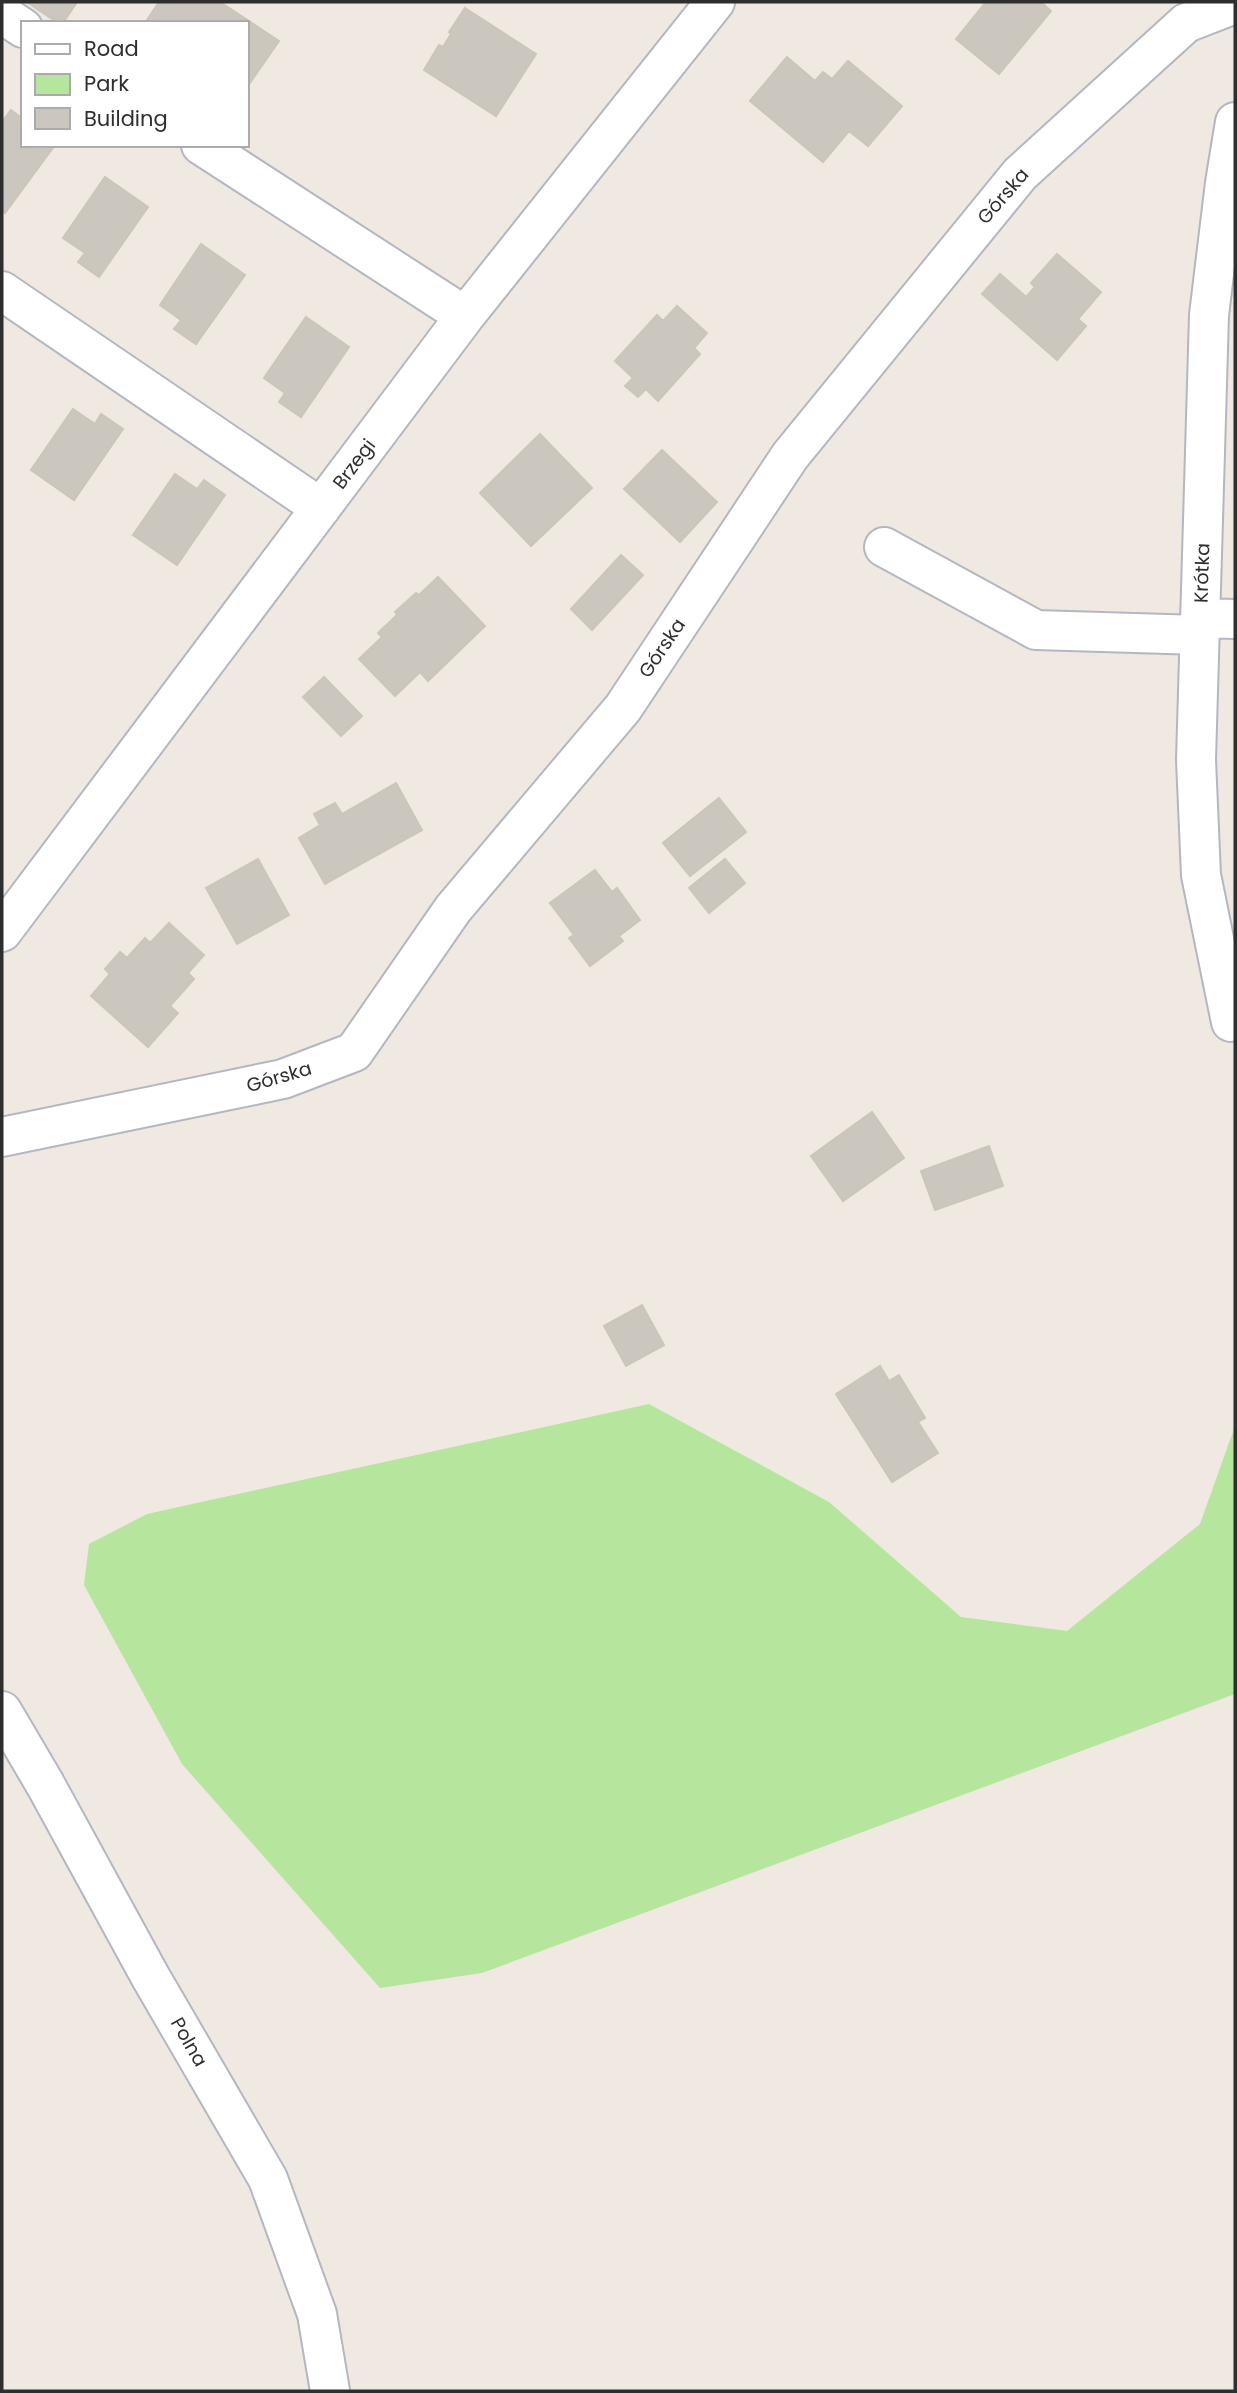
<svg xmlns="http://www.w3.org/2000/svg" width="1237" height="2393" font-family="Poppins,sans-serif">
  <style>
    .green { fill: #b6e59e }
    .building { fill: #cbc7bf; stroke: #cbc5ba; stroke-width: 2 }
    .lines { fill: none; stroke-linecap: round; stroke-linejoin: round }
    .minor-casing { stroke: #b4b7c1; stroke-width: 42 }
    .minor { stroke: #fff; stroke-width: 38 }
    .labels { text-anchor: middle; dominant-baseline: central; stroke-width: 5; stroke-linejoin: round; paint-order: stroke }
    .street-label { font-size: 19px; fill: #2e2e2e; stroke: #fff }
  </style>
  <rect width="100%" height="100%" fill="#efe9e1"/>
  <!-- green -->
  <path class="green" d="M649,1404L829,1502L961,1617L1067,1631L1200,1524L1235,1426V1694L482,1973L380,1988L182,1764L84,1585L89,1544L147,1514Z"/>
  <!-- building -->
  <path class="building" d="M27,2H77L63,23H58Z
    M159,2H220L279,41L247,87V23H145Z
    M986,2H1041L1051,11L999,74L956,39Z
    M465,8L536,54L496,116L424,70L439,45L443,47L451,34L449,32Z
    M787,57L815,81L823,72L832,79L848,61L902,106L868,146L849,131L823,162L750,101Z
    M11,110L23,119V145H55L5,213L2,210V122Z
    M105,177L148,207L99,277L78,262L85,253L63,238Z
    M201,244L245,275L196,344L174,329L181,320L160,305Z
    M1057,254L1101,292L1078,319L1086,326L1057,360L982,294L1000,274L1026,297L1035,287L1031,283Z
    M677,306L707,333L694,348L700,354L658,401L646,389L638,397L625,386L633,378L615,361L657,315L663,321Z
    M306,317L349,347L301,417L279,402L285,393L264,378Z
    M73,409L95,424L101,414L123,429L74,500L31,470Z
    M540,434L592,488L531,546L480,493Z
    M662,450L717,502L680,542L624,489Z
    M175,474L197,489L204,480L225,495L177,565L133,535Z
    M621,555L643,575L592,630L571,609Z
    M438,577L485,626L428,681L420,672L395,696L359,659L382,637L378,633L397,615L395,612L416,593L419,595Z
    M324,677L362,716L341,736L303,697Z
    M396,783L422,830L325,884L299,838L320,825L314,814L335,803L342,814Z
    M719,798L746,832L690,876L663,843Z
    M258,859L289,915L237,944L206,888Z
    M725,859L745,883L709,913L689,888Z
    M595,870L612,892L617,888L640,920L619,936L623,941L590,966L569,938L574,935L550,903Z
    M169,923L204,955L188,973L194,979L170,1006L178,1013L148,1047L91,996L110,974L105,969L120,952L127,958L145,938L150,943Z
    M872,1112L904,1158L843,1201L811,1156Z
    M989,1146L1003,1186L935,1210L921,1171Z
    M642,1305L664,1345L626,1366L604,1326Z
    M880,1366L889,1381L899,1375L925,1418L918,1422L938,1453L892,1482L836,1394Z"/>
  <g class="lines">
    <defs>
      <path id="minor" d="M2,14L23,28
        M201,145L465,316
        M2,291L321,508
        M884,547L1036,630L1200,635
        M1201,618L1235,619
        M2,932L465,316L715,2
        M1231,1022L1201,875L1196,760L1209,315L1225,183L1235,122
        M2,1137L283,1079L354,1052L453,909L623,708L790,456L1020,174L1186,23L1235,4
        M2,1711L45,1784L150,1976L268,2179L317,2314L330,2391"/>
    </defs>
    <!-- minor casing -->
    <use href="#minor" class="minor-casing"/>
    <!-- minor -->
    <use href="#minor" class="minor"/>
  </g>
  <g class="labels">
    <!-- street labels -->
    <g class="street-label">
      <text transform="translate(1003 196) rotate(-49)">Górska</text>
      <text transform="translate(354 464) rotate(-53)">Brzegi</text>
      <text transform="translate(1202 573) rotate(-88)">Krótka</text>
      <text transform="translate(662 648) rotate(-56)">Górska</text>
      <text transform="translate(279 1077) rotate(-16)">Górska</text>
      <text transform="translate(189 2042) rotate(60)">Polna</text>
    </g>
  </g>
  <!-- border -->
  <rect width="1237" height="2393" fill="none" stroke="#2e2e2e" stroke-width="7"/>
  <!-- legend -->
  <rect x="21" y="21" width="228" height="126" fill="#ffffff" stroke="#ababab" stroke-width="2"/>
  <rect x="35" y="44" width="35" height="10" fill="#ffffff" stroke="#ababab" stroke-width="2"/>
  <text x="84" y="56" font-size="21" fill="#2e2e2e">Road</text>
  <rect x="35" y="74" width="35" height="21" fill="#b6e59e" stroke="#ababab" stroke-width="2"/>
  <text x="84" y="91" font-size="21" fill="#2e2e2e">Park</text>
  <rect x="35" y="108" width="35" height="21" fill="#cbc7bf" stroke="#ababab" stroke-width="2"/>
  <text x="84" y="126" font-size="21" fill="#2e2e2e">Building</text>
</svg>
